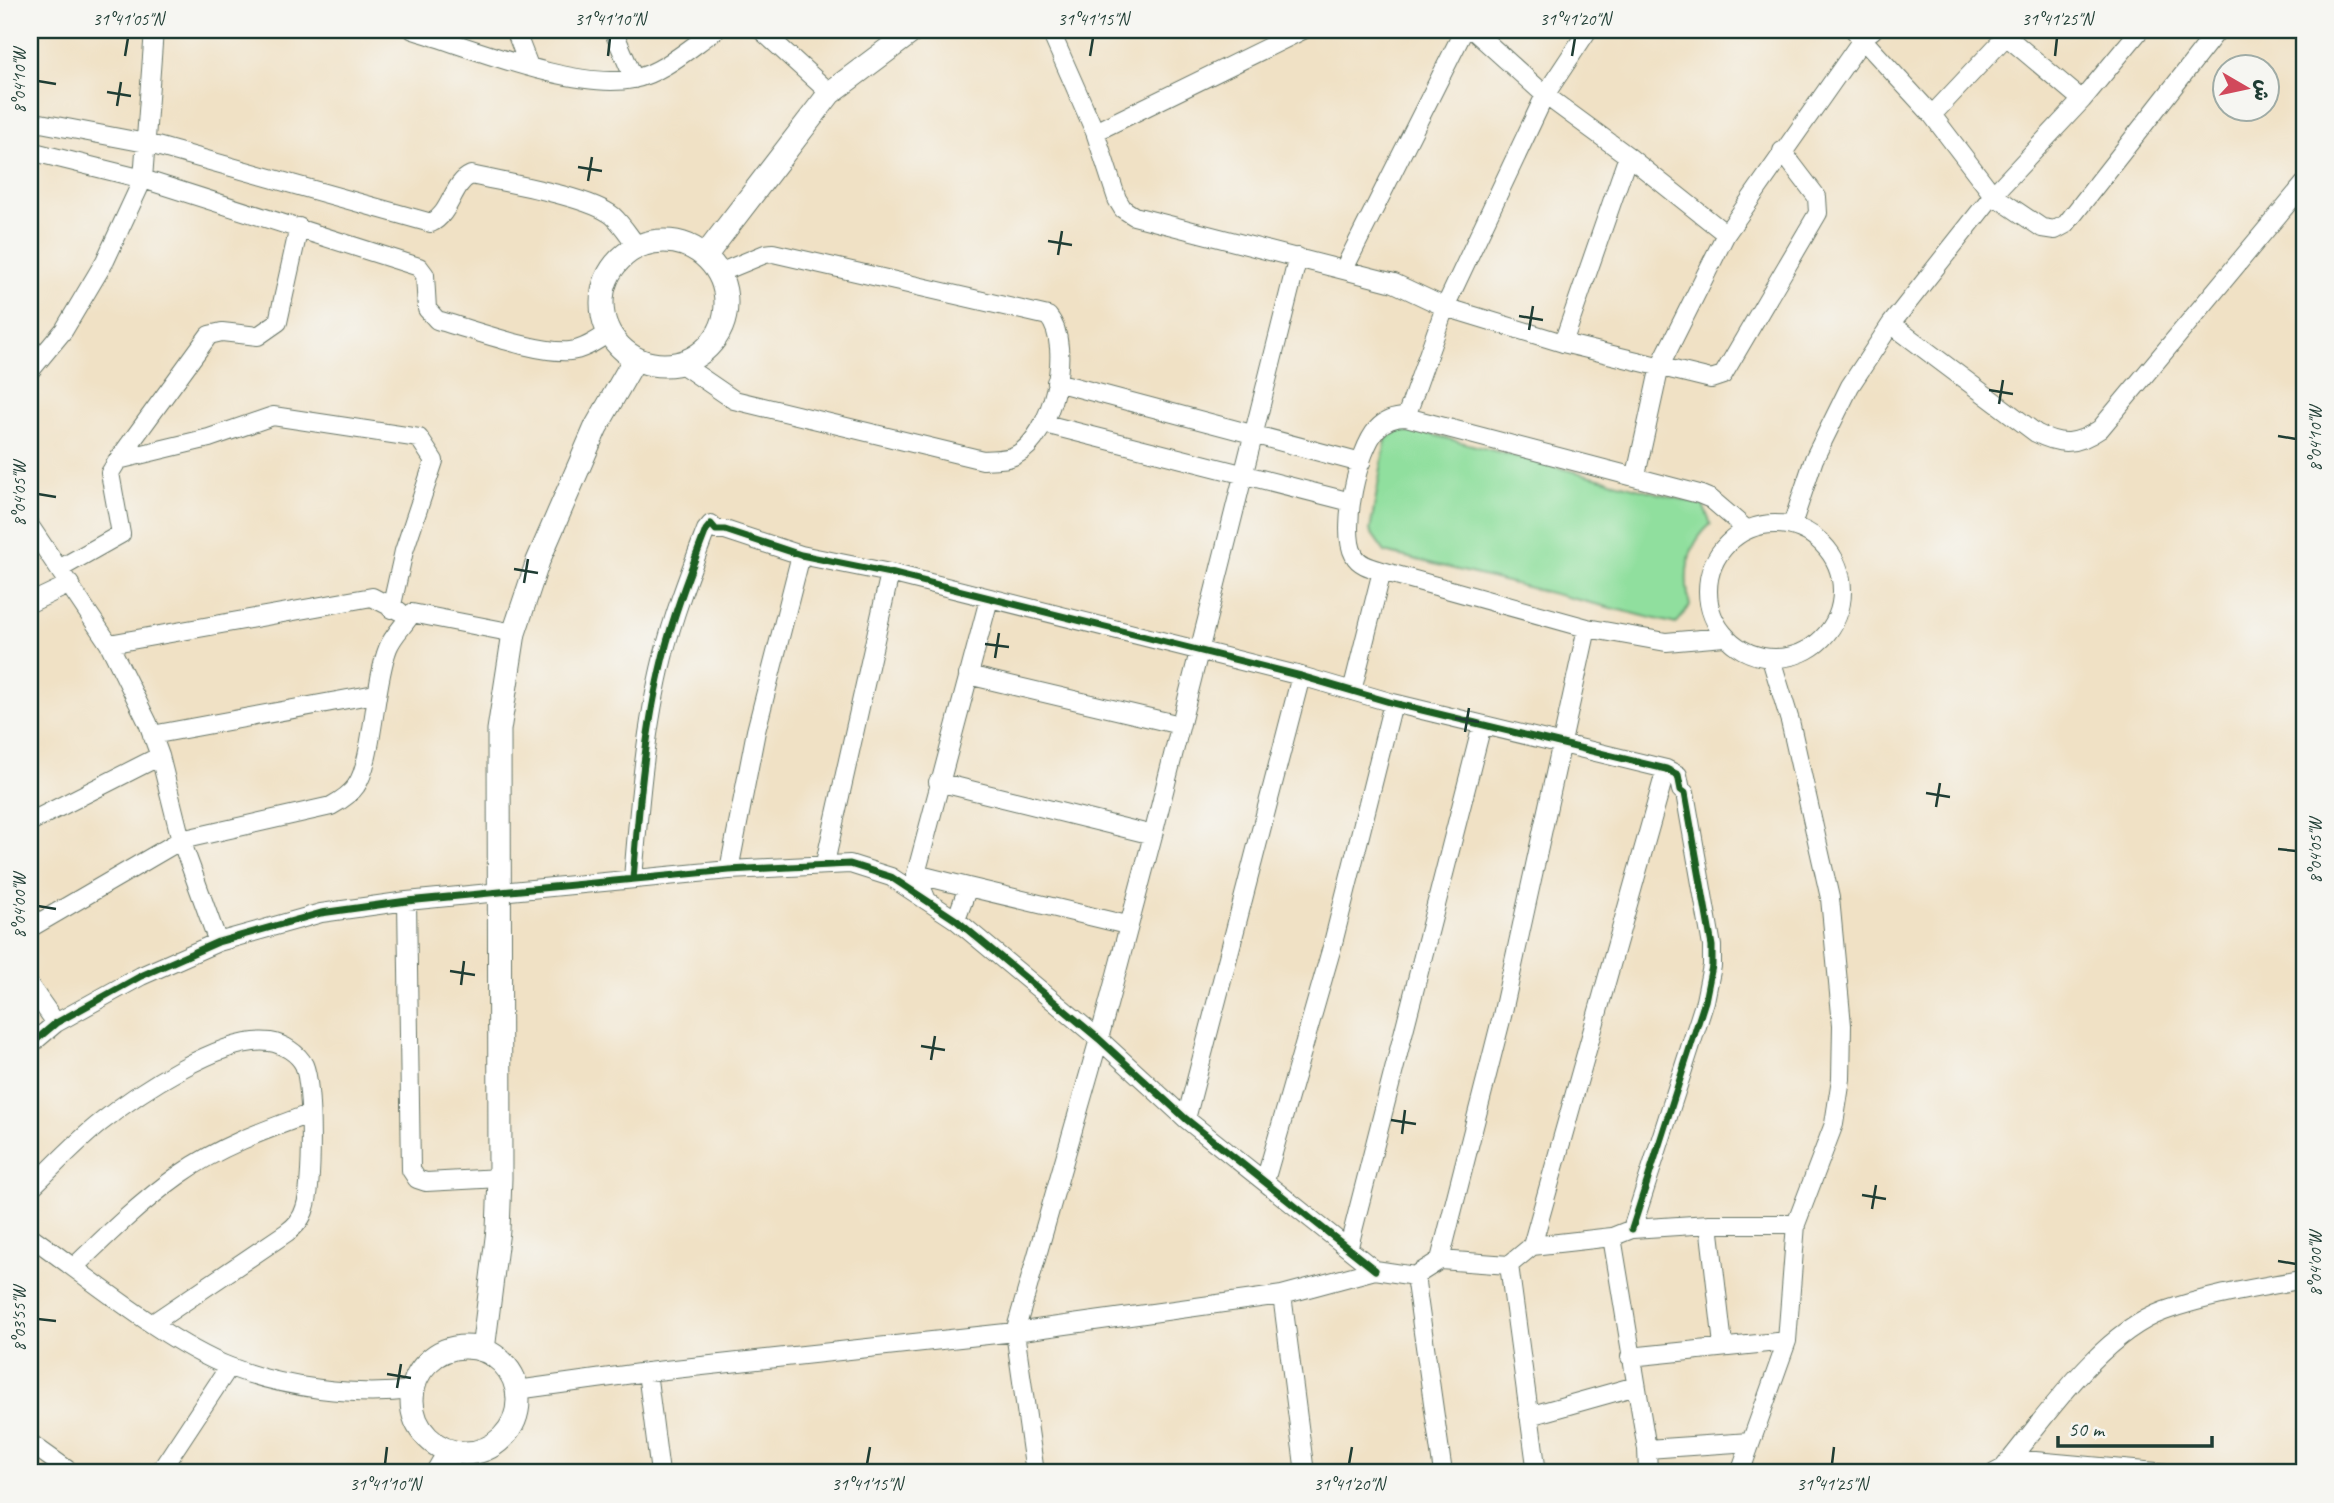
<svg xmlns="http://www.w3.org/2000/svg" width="2334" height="1503" font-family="Caveat,'Playpen Sans Arabic',sans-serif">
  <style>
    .green { fill: #90df9e; stroke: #588e69; stroke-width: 2 }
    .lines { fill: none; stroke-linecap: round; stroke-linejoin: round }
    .minor-casing { stroke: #687667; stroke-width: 20 }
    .tertiary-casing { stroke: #687667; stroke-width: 25 }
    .minor { stroke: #fff; stroke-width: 18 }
    .tertiary { stroke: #fff; stroke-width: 23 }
    .cycleway-casing { stroke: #f6f6f2; stroke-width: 11 }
    .cycleway { stroke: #1b5e20; stroke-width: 7 }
    .ticks { fill: none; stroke: #1f3d34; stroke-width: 2.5 }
    .neatline { fill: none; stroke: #1f3d34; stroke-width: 2.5 }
    .ticks-label { font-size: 18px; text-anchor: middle; fill: #1f3d34 }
  </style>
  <rect width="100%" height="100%" fill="#f6f6f2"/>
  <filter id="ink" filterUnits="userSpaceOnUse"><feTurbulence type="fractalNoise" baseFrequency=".0143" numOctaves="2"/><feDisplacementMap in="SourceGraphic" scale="14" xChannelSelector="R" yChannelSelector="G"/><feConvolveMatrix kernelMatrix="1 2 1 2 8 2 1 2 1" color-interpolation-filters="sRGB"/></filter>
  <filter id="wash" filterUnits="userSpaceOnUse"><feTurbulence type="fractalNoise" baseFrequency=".00686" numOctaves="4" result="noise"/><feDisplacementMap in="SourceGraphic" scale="28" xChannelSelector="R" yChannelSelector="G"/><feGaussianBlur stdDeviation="1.57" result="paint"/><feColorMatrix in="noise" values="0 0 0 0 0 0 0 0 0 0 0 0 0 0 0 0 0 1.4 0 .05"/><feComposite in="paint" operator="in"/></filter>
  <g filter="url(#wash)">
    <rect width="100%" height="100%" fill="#f0e1c5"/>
    <!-- green -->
    <path class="green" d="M1403,427L1703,505L1711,524C1686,546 1683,574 1690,606L1676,624L1385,552L1370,531L1386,439Z"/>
  </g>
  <g filter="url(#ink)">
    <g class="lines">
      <defs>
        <path id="minor" d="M413,30C470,47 576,91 633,79C663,73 692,46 716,30
          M515,30L529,66
          M613,30L634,79
          M761,30L830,93
          M1050,30L1095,132L1117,199L1123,209L1134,216L1394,283L1445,307L1563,343L1711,379L1723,375L1818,213L1817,197L1782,151
          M1473,30L1545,95L1628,156L1726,234
          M1854,30L1932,115L1993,195L2042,228L2055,230L2066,224L2218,30
          M1999,30L2082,100
          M1932,115L2012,30
          M30,121L146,143L431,223C451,214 452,183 471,175C505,183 589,196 613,216C622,224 630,237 637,246
          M1095,132L1303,30
          M30,151L143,179L419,267L425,275L427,309L437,320C471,329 537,354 570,351C584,350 597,340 609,333
          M1344,269L1464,30
          M1891,324L2036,433C2061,446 2077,445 2100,429L2304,184
          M1563,343L1628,156
          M680,363L734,400L983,460C994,459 1007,460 1016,455C1052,437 1074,346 1048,316L773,253L765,254L719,273
          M30,371L64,330L105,261L143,179L154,30
          M1056,382L1361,463
          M1406,417L1445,307L1545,95L1588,30
          M1045,424L1351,502
          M118,460L209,335L222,332L258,336L278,322L299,227
          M1636,475L1660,366L1726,234L1864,37L1873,30
          M1708 591a67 67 0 1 1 134 0a67 67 0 1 1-134 0Z
          M1792,525L1814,459L1850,386L1891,324L1993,195L2082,100L2140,30
          M30,526L109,644L148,723L160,756L181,840L218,942
          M59,569L121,534L110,473L118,460L209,438L273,416L419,438L434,461L404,551L391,609
          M30,603L70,584
          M1724,637L1666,642L1587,628L1382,571C1372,568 1359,565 1354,555C1340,530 1358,450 1377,429C1385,420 1394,417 1406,417L1699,494L1711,499L1746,529
          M109,644L372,597L399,611
          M968,675L1180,725
          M1352,691L1382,571
          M152,735L375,694
          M938,782L1153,835
          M30,822L160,756
          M825,863L890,573
          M729,870L756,731L801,555
          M916,874L968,887
          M633,879C639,806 645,729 663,657C674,613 690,572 706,530L711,524L716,530H725L801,555L890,573L1301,676L1393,703L1666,769L1678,775L1681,790L1685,793L1712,946V966L1705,1001L1632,1229
          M926,898L916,874L989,599
          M407,901L411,1170L417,1179L426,1182L500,1178
          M956,920L968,887L1127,925
          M30,928L181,840L331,806C340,801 350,795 356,786C373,763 374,683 388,648C393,635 404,626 412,613L514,633
          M30,986L56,1023
          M30,1045L56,1023L141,976L218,942L321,913L407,901L729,870L850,864L891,877L956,920L1099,1039L1186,1119L1375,1270
          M1186,1119L1301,676
          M1265,1181L1332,947L1393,703
          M30,1189C53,1167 75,1143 100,1123C136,1094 223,1035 270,1042C283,1044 298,1053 304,1065C313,1086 313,1186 305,1208C302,1219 295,1227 286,1233L153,1323
          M1709,1224L1723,1345
          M30,1236C87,1276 166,1342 230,1367C285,1388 354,1397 413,1390
          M1612,1237L1647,1449L1648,1473
          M1349,1246L1482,725
          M1532,1246L1666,769
          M1440,1260L1502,1016L1587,628
          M1509,1265L1537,1473
          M74,1267C107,1235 141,1202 179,1175C218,1147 265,1130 309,1114
          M1415,1276L1443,1473
          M1282,1295L1305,1473
          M1630,1357L1787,1341
          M647,1372L660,1473
          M517,1390L647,1372L1015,1332L1282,1295L1375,1270L1415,1276L1440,1260L1509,1265L1532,1246L1612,1237L1632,1229L1709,1224H1796
          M1529,1416L1636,1386
          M30,1443L72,1473
          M1647,1449L1750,1442
          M2005,1466C2047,1415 2101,1334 2164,1311C2209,1295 2258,1288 2304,1279
          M159,1473L229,1367
          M1035,1473L1015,1332L1099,1039L1153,835L1298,257
          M1740,1473L1787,1341L1796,1224L1834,1124L1841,1079L1842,1025L1830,898L1790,721L1771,659
          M1994,1473L2017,1461H2035L2167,1473"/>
        <path id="tertiary" d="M602 303a62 62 0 1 1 124 0a62 62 0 1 1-124 0Z
          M705,256L830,93L914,30
          M412 1400a53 53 0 1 1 106 0a53 53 0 1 1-106 0Z
          M483,1350L498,1230L500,1178L499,730L514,633L538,561L596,427L635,359
          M437,1473L450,1451"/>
      </defs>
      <!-- minor casing -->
      <use href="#minor" class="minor-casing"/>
      <!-- tertiary casing -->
      <use href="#tertiary" class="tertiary-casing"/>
      <!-- minor -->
      <use href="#minor" class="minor"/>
      <!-- tertiary -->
      <use href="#tertiary" class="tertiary"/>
      <defs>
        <path id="cycleway" d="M633,879C639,806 645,729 663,657C674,613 690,572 706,530L711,524L716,530H725L801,555L890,573L1301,676L1393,703L1666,769L1678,775L1681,790L1685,793L1712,946V966L1705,1001L1632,1229
          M30,1045L56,1023L141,976L218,942L321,913L407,901L729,870L850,864L891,877L956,920L1099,1039L1186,1119L1375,1270"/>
      </defs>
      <!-- cycleway casing -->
      <use href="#cycleway" class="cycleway-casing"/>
      <!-- cycleway -->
      <use href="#cycleway" class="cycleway"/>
    </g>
  </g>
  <!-- ticks -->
  <path class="ticks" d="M125,56L128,38M608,56L610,38M1090,56L1093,38M1572,56L1575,38M2055,56L2057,38M38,81L56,84M107,92L131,96M117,106L121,82M578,167L602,171M588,181L592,157M1048,241L1072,245M1058,255L1062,231M1519,316L1543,320M1529,330L1533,306M1989,390L2013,394M1999,404L2003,380M2278,436L2296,439M38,494L56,497M514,569L538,573M524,583L528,559M985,644L1009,647M995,658L999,633M1455,718L1479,722M1465,732L1469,708M1926,793L1950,797M1936,807L1940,783M2278,849L2296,851M38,906L56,909M450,971L475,975M461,985L464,961M921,1046L945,1050M931,1060L935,1036M1391,1120L1416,1124M1402,1134L1405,1110M1862,1195L1886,1199M1872,1209L1876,1185M2278,1261L2296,1264M38,1319L56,1321M387,1374L411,1378M397,1388L401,1364M385,1464L387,1447M867,1464L870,1447M1349,1464L1352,1447M1832,1464L1834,1447"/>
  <!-- margin -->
  <rect width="2334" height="1503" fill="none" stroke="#f6f6f2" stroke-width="77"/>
  <!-- north arrow -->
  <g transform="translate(2246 88) rotate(99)"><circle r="33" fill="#f6f6f2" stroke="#a0aca6" stroke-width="2"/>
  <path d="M0-5L12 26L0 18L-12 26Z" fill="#d1495b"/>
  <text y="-10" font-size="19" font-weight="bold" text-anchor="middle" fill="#1f3d34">ش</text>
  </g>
  <!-- scale -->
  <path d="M2058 1436v10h154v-10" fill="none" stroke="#1f3d34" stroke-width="3.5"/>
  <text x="2068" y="1436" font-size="21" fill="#1f3d34" stroke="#f6f6f2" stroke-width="5" paint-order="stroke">50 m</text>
  <rect x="38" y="38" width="2258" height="1426" class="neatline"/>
  <g class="ticks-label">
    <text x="128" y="25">31°41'05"N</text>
    <text x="610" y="25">31°41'10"N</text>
    <text x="1093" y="25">31°41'15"N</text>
    <text x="1575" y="25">31°41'20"N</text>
    <text x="2057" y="25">31°41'25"N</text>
    <text transform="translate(19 81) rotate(-90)" y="6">8°04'10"W</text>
    <text transform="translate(2315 439) rotate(-90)" y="6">8°04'10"W</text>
    <text transform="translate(19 494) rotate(-90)" y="6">8°04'05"W</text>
    <text transform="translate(2315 851) rotate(-90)" y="6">8°04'05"W</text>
    <text transform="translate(19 906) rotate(-90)" y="6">8°04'00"W</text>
    <text transform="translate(2315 1264) rotate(-90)" y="6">8°04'00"W</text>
    <text transform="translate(19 1319) rotate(-90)" y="6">8°03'55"W</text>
    <text x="385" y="1490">31°41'10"N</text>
    <text x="867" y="1490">31°41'15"N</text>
    <text x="1349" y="1490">31°41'20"N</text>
    <text x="1832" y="1490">31°41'25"N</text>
  </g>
</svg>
